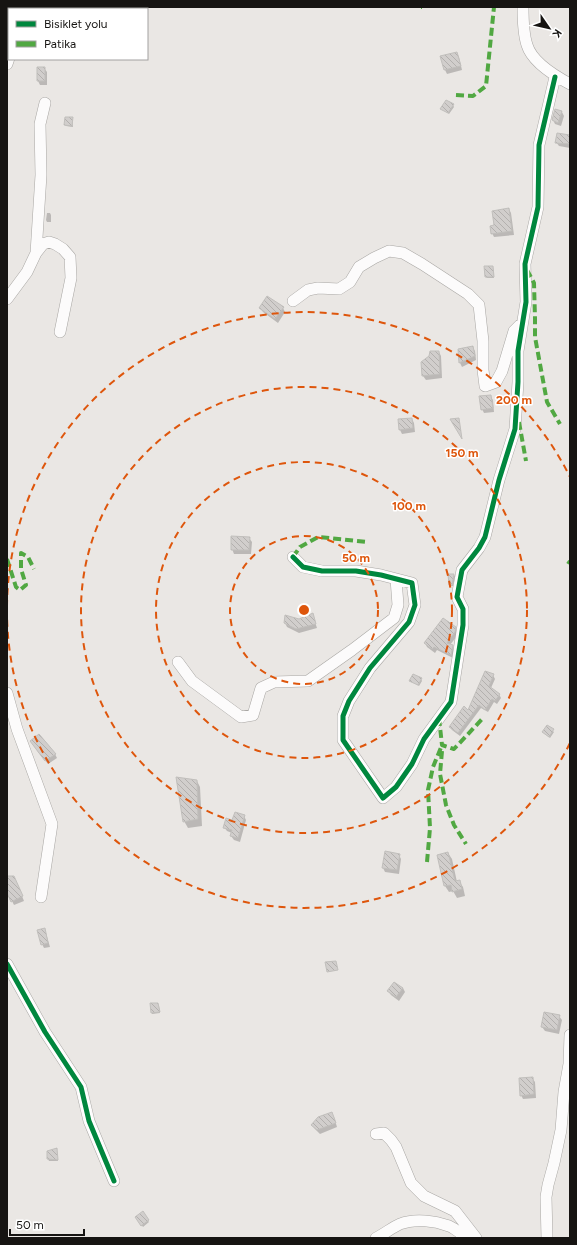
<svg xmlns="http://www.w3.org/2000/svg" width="577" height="1245" font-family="Figtree,sans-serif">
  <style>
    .shadow { fill: #0003 }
    .building { fill: url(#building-back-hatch); stroke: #c1bfbc }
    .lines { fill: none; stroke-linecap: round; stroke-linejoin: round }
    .street-casing { stroke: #a9a7a4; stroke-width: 12 }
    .street { stroke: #fcfbfb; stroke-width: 11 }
    .quiet { stroke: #51a842; stroke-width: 4; stroke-dasharray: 8 4; stroke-linecap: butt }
    .cycleway-casing { stroke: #fff; stroke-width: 8 }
    .cycleway { stroke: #00873e; stroke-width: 5 }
    .ring { fill: none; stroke: #de560c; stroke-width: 2; stroke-dasharray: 7 5 }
    .centre { fill: #de560c; stroke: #fff; stroke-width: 2 }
    .ring-label { font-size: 12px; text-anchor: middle; font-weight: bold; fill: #de560c; stroke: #fff; stroke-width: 3; stroke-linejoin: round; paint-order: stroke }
  </style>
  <defs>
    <pattern id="building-back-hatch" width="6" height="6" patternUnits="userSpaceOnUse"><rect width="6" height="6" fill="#d1cecc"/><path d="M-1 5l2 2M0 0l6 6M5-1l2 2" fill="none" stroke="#b3b0ae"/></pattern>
  </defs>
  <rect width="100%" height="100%" fill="#eae7e4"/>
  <!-- shadow -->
  <path class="shadow" d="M457,53L459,57L462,70L447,74L445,70Z
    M44,68L47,72V85H40L38,81Z
    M453,105L454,107L449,114L442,109Z
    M562,112L564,116L561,126L555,124L553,120Z
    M72,118L73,127L66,126L65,125Z
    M570,136V148L559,146L556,142Z
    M509,209L511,213L514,235L494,237L492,233L495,226Z
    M47,213H50L51,215V222H47L46,220Z
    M493,267L494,278H487L486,277Z
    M260,308H283L285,312L278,323L263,312Z
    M472,347L475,351L476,360L462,367L460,363V349Z
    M439,352L441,356L442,378L426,380L423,376Z
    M490,396L493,400L494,412L484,413L482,409Z
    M412,419L414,423L415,432L402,434L400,430Z
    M249,538L252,542L251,554H234L232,549Z
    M454,575L455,576L453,586H451L450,585Z
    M314,619L317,628L299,633L287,627L285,623Z
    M455,628L457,632V636L450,645L452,646L454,650L453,658L437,650L435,653L427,647L425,643Z
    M493,675L495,679L491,688L499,694L501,698L497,704L494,702L488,712L481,708L460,736L452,730L450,727L469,712Z
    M421,679L422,681L419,686L412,682L411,681Z
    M547,726L554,732L550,738L543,732Z
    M33,745L55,754L57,758L48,764Z
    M197,781L200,787L202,826L188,828L184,821Z
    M244,816L246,820L240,842L234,840L231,836L232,833L227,831L224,827Z
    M448,853L452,859L457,882L459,881L463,887L465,896L457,898L453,891L449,892L445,886Z
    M399,855L401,859L399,874L385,872L383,868Z
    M7,877L16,881L24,901L14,905L7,891Z
    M44,929L46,933L50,947L44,948L42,944Z
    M403,988L405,992L399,1001L391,995L388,991Z
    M159,1006L160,1013L152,1014V1012Z
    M559,1016L562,1020L559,1034L545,1031L542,1027Z
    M532,1078L535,1082L536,1098L523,1099L521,1095Z
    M334,1117L337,1127L320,1134L315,1129L312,1125Z
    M56,1150L58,1161H49L48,1159Z
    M142,1213L149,1222L143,1227L136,1217Z"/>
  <!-- building -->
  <path class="building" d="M457,52L461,66L444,70L440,56Z
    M37,67H45V81H37Z
    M446,100L454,104L448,113L440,109Z
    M555,109L562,111L558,123L552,120Z
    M65,117H73L72,126L64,125Z
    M557,133L570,135V144L555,143Z
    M509,208L512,231L491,234L490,226L494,225L492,211Z
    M484,266H493L494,277H485Z
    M267,296L284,307L275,319L259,308Z
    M473,346L475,356L459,363L458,349Z
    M430,351H439L440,374L422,376L421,362L429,356Z
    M491,395L493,408L481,410L479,396Z
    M412,418L413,428L399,430L398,419Z
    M459,418L462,439L450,419Z
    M231,536L250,537L249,550H231Z
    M448,574H454L452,585H449Z
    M313,613L316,624L296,629L284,623L285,615L299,619Z
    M443,618L456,627L455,632L447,643L453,645L451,655L434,647L432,649L424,643Z
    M485,671L494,674L489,686L500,694L495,701L492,699L485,710L479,705L458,733L449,727L464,706L468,710Z
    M413,674L422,678L418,685L409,681Z
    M547,725L554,729L549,737L542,732Z
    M39,734L56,754L45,761L30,741Z
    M176,777L197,780L198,819L183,822Z
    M235,812L245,815L238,838L230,836L232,830L223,828L226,818L232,820Z
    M385,851L400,854L397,870L382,868Z
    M448,852L455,881L460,880L462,889L452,892L451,885L444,886L437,855Z
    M7,876H14L23,896L11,902L7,893Z
    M45,928L48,943L41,945L37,930Z
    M336,961L338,970L327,972L325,962Z
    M394,982L403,988L396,997L387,991Z
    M150,1003H158L160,1012L151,1013Z
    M544,1012L560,1015L557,1030L541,1027Z
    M533,1077L534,1094L520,1096L519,1078Z
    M332,1112L336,1123L317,1130L311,1125L318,1117Z
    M57,1148L58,1160L47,1159V1151Z
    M143,1211L149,1220L141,1226L135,1217Z"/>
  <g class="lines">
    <defs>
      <path id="street" d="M523,7C523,19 523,33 527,45C532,62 555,76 570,84
        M23,9L24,7
        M7,64L9,58
        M36,253L41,175L40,124L45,103
        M7,299L27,272L36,253L43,244L49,242L55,244L63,249L70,257L71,278L60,332
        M293,301L308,290L318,288L339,289L350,282L359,267L374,258L389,251L403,253L422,264L468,294L479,305L483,341V370L485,386L496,382L502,371L514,331L520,325
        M293,557L303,567L322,571H356L381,575L412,583L415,605L409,622L370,668L349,701L343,716V740L383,798L396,787L412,764L424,739L451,702L463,625V609L457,597L462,570L479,548L485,537L499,480L515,429L518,382V351L526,302L525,264L538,207L539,145L555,77
        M178,662L192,681L241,717L253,715L261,688L274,682L308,681L352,650L394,618L398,605L396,579
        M7,693L17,729L52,824L41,897
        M7,964L45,1032L81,1087L89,1121L114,1181
        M376,1134L384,1133L391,1140L396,1147L411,1183L424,1196L455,1211L476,1238
        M376,1238C384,1234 393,1227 400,1224C415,1218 435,1221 449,1226C456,1229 461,1234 467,1238
        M547,1238L546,1197L548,1185L554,1163L561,1130L564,1092L569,1064L570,1035"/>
    </defs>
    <!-- street casing -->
    <use href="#street" class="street-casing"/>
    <!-- street -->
    <use href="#street" class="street"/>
    <!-- quiet -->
    <path class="quiet" d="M421,7H422
      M456,95L473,96L486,86L494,7
      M527,270L534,283L535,318V337L547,402L560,424
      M519,422L526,461
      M293,557L300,547L318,537L368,542
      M7,559L16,587L20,590L26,585L21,569V553L28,557L34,569
      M568,564L570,561
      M439,718L442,745L454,749L484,717
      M442,751L440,774L446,805L454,825L466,844
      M427,862L430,828L428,790L433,767L442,745"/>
    <defs>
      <path id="cycleway" d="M293,557L303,567L322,571H356L381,575L412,583L415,605L409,622L370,668L349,701L343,716V740L383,798L396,787L412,764L424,739L451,702L463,625V609L457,597L462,570L479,548L485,537L499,480L515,429L518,382V351L526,302L525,264L538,207L539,145L555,77
        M7,964L45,1032L81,1087L89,1121L114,1181"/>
    </defs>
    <!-- cycleway casing -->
    <use href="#cycleway" class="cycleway-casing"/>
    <!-- cycleway -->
    <use href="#cycleway" class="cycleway"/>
  </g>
  <!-- distance rings -->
  <g class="ring">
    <circle cx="304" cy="610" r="74"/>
    <circle cx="304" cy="610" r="148"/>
    <circle cx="304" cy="610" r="223"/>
    <path d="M570 743A297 297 0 0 1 7 613M7 607A297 297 0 0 1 570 477"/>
  </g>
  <circle cx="304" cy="610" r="6" class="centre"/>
  <g class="ring-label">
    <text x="514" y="404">200 m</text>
    <text x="462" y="457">150 m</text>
    <text x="409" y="510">100 m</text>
    <text x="356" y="562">50 m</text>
  </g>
  <!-- border -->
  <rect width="577" height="1245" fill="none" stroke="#161412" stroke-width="16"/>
  <!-- legend -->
  <rect x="8" y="8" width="140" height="52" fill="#ffffff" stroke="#a2a1a0"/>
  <rect x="16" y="21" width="20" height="6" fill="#00873e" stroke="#a2a1a0"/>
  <text x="44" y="28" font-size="12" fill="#161412">Bisiklet yolu</text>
  <rect x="16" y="41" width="20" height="6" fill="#51a842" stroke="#a2a1a0"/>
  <text x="44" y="48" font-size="12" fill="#161412">Patika</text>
  <!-- north arrow -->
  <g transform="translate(549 28) rotate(124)" stroke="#ffffff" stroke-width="3" paint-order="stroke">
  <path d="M0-3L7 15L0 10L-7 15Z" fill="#161412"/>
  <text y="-6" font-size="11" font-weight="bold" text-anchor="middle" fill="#161412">K</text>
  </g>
  <!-- scale -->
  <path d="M10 1229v6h74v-6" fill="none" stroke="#161412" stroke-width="2"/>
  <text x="16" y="1229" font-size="12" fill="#161412" stroke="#ffffff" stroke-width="3" paint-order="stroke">50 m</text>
</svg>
